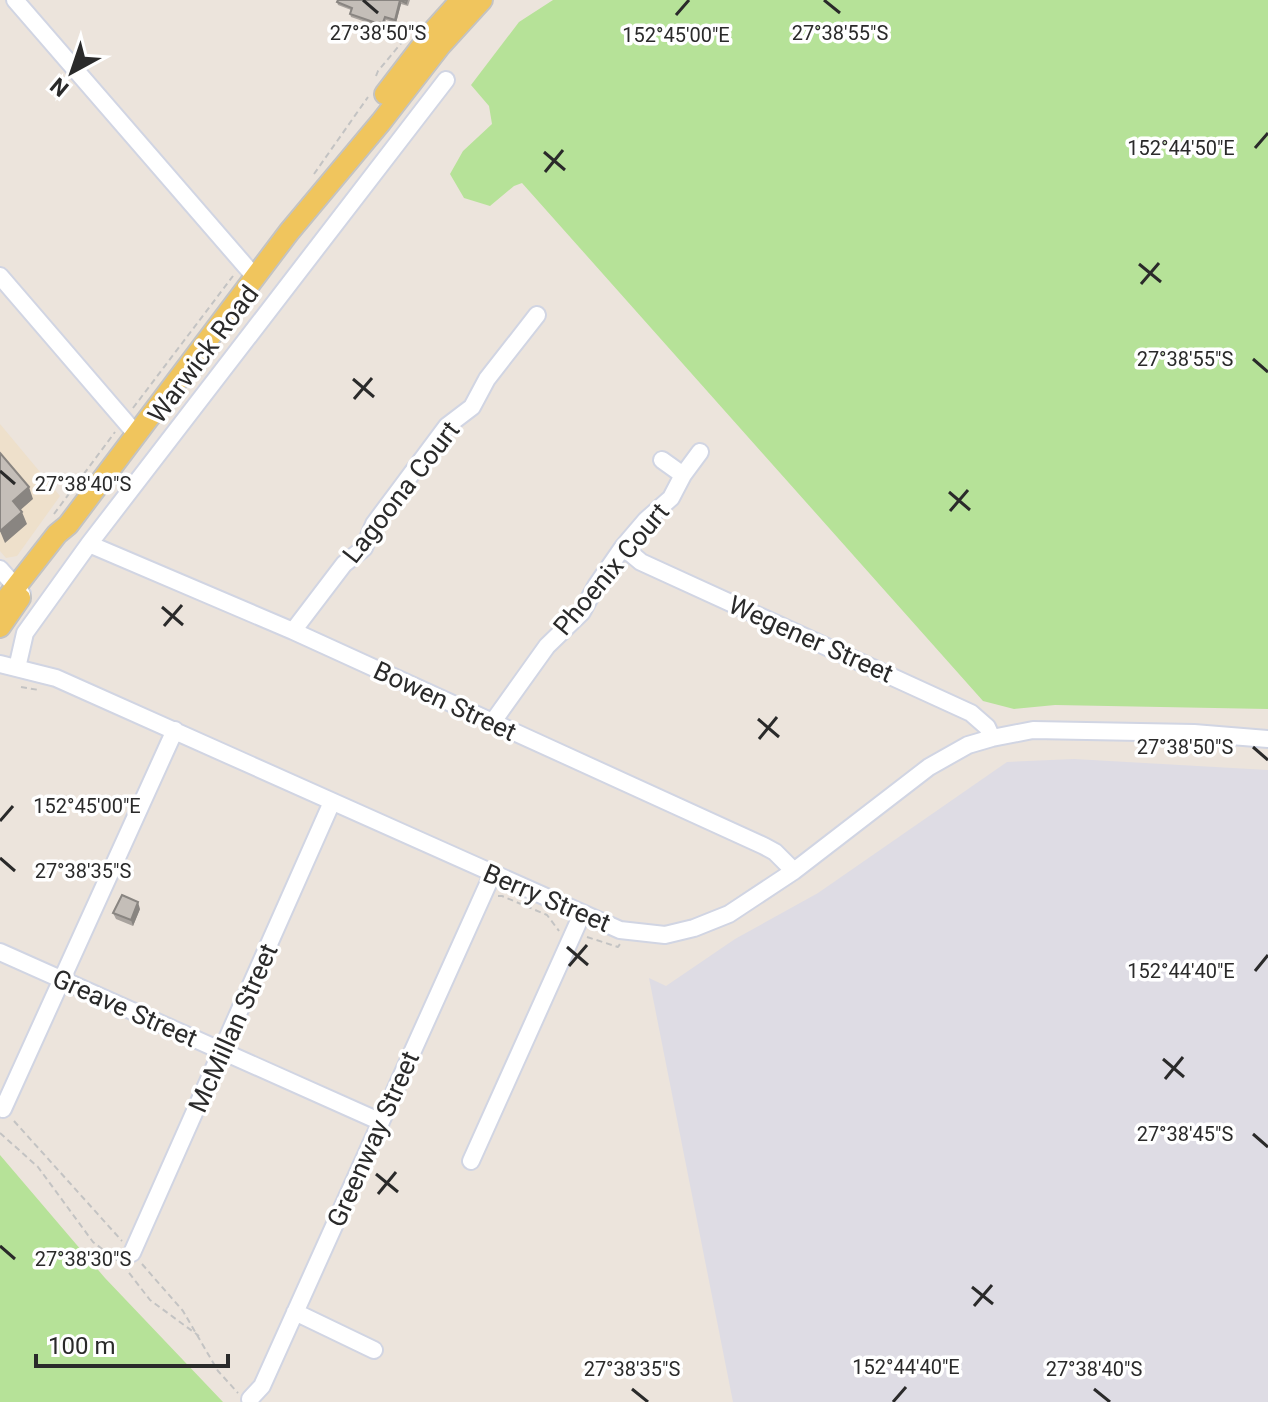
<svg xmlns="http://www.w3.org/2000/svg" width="1268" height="1402" font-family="Roboto,sans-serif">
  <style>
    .industrial { fill: #dedce4 }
    .education { fill: #eee0cb }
    .green { fill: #b6e298 }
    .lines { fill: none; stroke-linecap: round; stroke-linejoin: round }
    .minor-casing { stroke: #d1d5e3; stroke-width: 20 }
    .major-casing { stroke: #c3c3c3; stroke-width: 24 }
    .path { stroke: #c3c3c3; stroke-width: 2; stroke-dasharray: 6 4; stroke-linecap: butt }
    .minor { stroke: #fff; stroke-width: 16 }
    .major { stroke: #f0c55d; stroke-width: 20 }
    .wall { fill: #a9a39e }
    .shaded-wall { fill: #898581 }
    .building { fill: #c4beb8; stroke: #898581; stroke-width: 2 }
    .ticks { fill: none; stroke: #2a2a2a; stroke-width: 3 }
    .labels { text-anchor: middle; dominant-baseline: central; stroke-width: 7; stroke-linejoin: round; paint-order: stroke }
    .street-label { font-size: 26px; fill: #2a2a2a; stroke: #fff }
    .ticks-label { font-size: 20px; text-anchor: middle; fill: #2a2a2a; stroke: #fff; stroke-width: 7; stroke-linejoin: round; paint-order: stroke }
  </style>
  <rect width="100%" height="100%" fill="#ece4dc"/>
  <!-- industrial -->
  <path class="industrial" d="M1074,759L1268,770V1402H733L649,978L666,986L735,939L818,893L1007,762Z"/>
  <!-- education -->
  <path class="education" d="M0,424L60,496L17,556L6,558L0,551Z"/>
  <!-- green -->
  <path class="green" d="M553,0H1268V709L1055,705L1014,709L983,701L522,183L514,186L490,206L464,198L450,174L463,151L492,124L489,106L471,85L519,22Z
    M0,1155L105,1278L223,1402H0Z"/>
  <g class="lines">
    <defs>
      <path id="minor" d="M15,0L255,277
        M0,276L136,434
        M662,460L683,475
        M89,544L293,631L764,846L775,852L794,871
        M623,547L641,562L971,713L987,727L992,738
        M0,569L22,594
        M293,631L344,564L364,548L374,524L447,426L472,407L487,379L537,315
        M0,664L56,678L620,930L665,935L694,928L729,914L794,871L929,767L968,745L992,738L1033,730L1194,733L1268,739
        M17,668L25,633L89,544L446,80
        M492,723L547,646L582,612L596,586L623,547L646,520L671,498L683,475L700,452
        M0,952L381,1122
        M3,1109L175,730
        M471,1161L582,914
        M132,1253L332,802
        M295,1312L374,1350
        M250,1399L262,1386L492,875"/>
      <path id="major" d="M385,94L434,30L461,0
        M0,607L57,534L68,525L289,232L381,122L440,46L482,0
        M0,627L20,598"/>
    </defs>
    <!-- minor casing -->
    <use href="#minor" class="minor-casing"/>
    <!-- major casing -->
    <use href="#major" class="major-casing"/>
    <!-- path -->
    <path class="path" d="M376,76L378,71L403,41
      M314,174L368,97
      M133,408L233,276
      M54,514L115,432
      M21,687L39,690
      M498,896H502L547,915L559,931
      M587,937L618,947L620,944
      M14,1121L122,1241
      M0,1133L38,1167L93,1242L118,1261
      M142,1264L183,1311L218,1371L238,1393
      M123,1265L150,1300L199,1336"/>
    <!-- minor -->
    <use href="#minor" class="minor"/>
    <!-- major -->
    <use href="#major" class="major"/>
  </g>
  <!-- wall -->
  <path class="wall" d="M410,0L408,6L401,4L396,23L386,20L383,28L351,17L350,14L351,10L338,5L337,2Z
    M140,909L133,926L116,919L113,913Z"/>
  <!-- shaded-wall -->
  <path class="shaded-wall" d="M400,0L401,4L396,23L395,20Z
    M29,487L33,499L17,513L13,501Z
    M22,512L27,524L5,543L0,531Z
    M138,902L140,909L133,926L131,920Z"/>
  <!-- building -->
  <path class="building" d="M338,0H407L406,3L400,0L395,20L385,17L382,25L350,14L352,8L337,2Z
    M0,453L29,487L13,501L22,512L0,531Z
    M122,895L138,902L131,920L113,913Z"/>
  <!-- ticks -->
  <path class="ticks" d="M363,0L378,13M824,0L840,13M676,15L689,0M1255,148L1268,133M544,152L565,170M545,172L563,150M1139,264L1161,282M1141,284L1159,263M1253,359L1268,372M353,379L374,397M354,399L372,378M0,471L15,484M949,492L970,510M950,511L968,490M162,607L183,625M164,626L182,605M758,719L779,737M759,739L777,717M1253,747L1268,760M0,821L13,806M0,858L15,871M567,947L588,965M569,966L587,945M1255,971L1268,955M1163,1059L1184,1077M1165,1079L1183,1057M1253,1134L1268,1147M376,1174L398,1192M378,1194L396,1172M0,1246L15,1259M972,1287L993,1304M974,1306L992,1285M632,1389L648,1402M1094,1389L1110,1402M893,1402L906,1387"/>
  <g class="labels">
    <!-- street labels -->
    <g class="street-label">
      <text transform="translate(203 354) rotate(-53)">Warwick Road</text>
      <text transform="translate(401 492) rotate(-52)">Lagoona Court</text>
      <text transform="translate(611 569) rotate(-50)">Phoenix Court</text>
      <text transform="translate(811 639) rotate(24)">Wegener Street</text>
      <text transform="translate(445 701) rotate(25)">Bowen Street</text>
      <text transform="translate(547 898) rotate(23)">Berry Street</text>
      <text transform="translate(125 1008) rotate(24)">Greave Street</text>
      <text transform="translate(233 1028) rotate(-66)">McMillan Street</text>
      <text transform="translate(373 1139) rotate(-66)">Greenway Street</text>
    </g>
  </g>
  <g class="ticks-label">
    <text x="378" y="40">27°38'50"S</text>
    <text x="840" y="40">27°38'55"S</text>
    <text x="676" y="42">152°45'00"E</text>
    <text x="1181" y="155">152°44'50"E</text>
    <text x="1185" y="366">27°38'55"S</text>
    <text x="83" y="491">27°38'40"S</text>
    <text x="1185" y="754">27°38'50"S</text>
    <text x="87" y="813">152°45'00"E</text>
    <text x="83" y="878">27°38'35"S</text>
    <text x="1181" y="978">152°44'40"E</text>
    <text x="1185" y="1141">27°38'45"S</text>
    <text x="83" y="1266">27°38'30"S</text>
    <text x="906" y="1374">152°44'40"E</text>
    <text x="632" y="1376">27°38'35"S</text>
    <text x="1094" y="1376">27°38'40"S</text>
  </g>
  <!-- north arrow -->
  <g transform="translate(72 72) rotate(220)" stroke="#ffffff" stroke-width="6" paint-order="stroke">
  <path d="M0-6L14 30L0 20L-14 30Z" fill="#2a2a2a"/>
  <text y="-12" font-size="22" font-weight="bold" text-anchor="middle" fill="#2a2a2a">N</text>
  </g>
  <!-- scale -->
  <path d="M36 1354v12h192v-12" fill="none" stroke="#2a2a2a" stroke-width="4"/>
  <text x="48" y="1354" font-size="24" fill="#2a2a2a" stroke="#ffffff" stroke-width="6" paint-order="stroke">100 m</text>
</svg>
